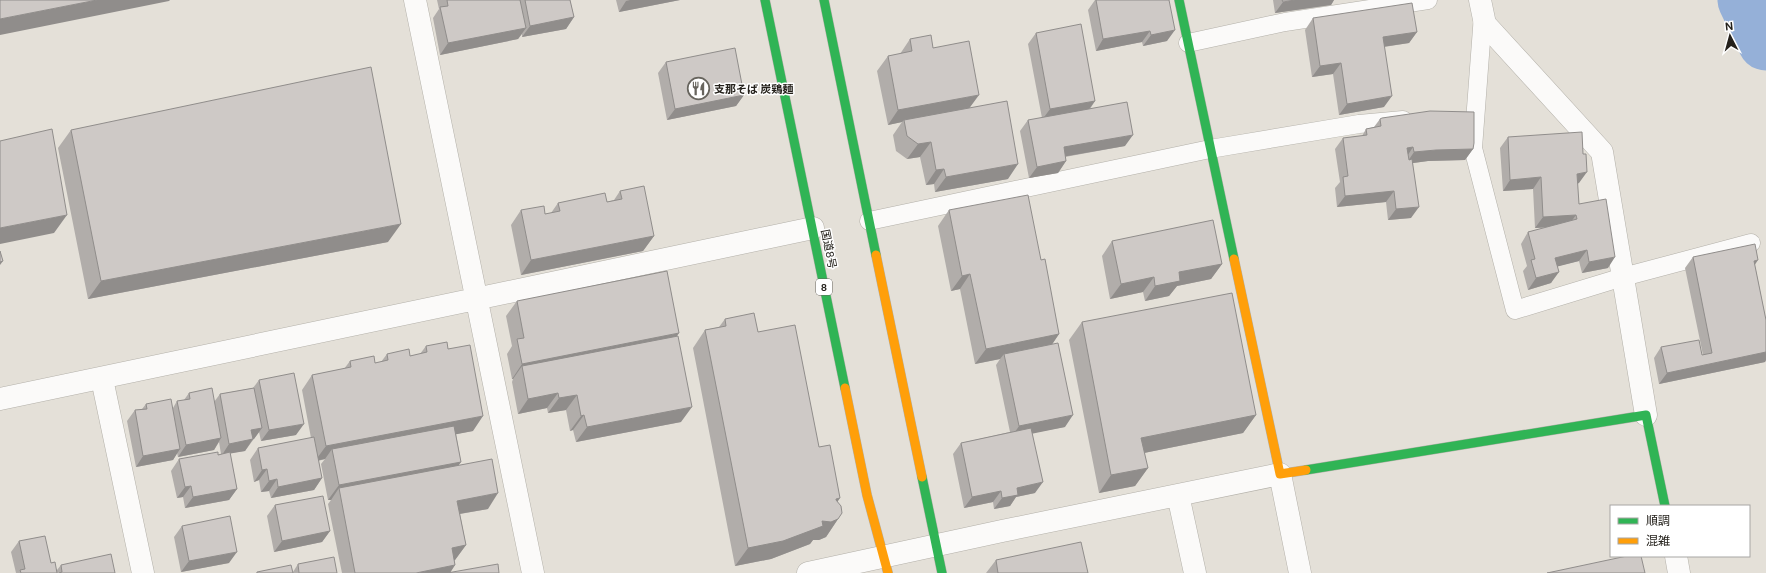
<svg xmlns="http://www.w3.org/2000/svg" width="1766" height="573" font-family="'DM Sans','Noto Sans JP',sans-serif">
  <style>
    .lines { fill: none; stroke-linecap: round; stroke-linejoin: round }
    .river { stroke: #95b0d8; stroke-width: 57 }
    .lane-casing { stroke: #b3b0a9; stroke-width: 19 }
    .street-casing { stroke: #b3b0a9; stroke-width: 23 }
    .fast-casing { stroke: #b3b0a9; stroke-width: 10 }
    .slow-casing { stroke: #b3b0a9; stroke-width: 10 }
    .lane { stroke: #fbfaf9; stroke-width: 18 }
    .street { stroke: #fbfaf9; stroke-width: 22 }
    .fast { stroke: #30b455; stroke-width: 9 }
    .slow { stroke: #ff9f0a; stroke-width: 9 }
    .wall { fill: #b1adaa }
    .shaded-wall { fill: #908d8b }
    .building { fill: #cec9c6; stroke: #908d8b }
    .labels { text-anchor: middle; dominant-baseline: central; stroke-width: 3; stroke-linejoin: round; paint-order: stroke }
    .shield { fill: #fff; stroke: #66645f; stroke-width: 1 }
    .shield-label { font-size: 10px; font-weight: bold; fill: #24211b }
    .poi-label { font-size: 11px; font-weight: bold; fill: #24211b; stroke: #fff; text-anchor: start }
    .street-label { font-size: 11px; fill: #24211b; stroke: #fff }
  </style>
  <rect width="100%" height="100%" fill="#e4e0d8"/>
  <g class="lines">
    <!-- river -->
    <path class="river" d="M1746,0L1766,42"/>
    <defs>
      <path id="lane" d="M1483,15L1473,148L1515,310L1623,277L1751,243
        M1188,43L1285,22L1428,0
        M869,221L1210,149L1359,124L1403,120"/>
      <path id="street" d="M415,0L533,573
        M1480,0L1485,24L1602,152L1646,415
        M102,379L143,573
        M0,399L813,228
        M1178,495L1195,573
        M1676,556L1679,573
        M808,573L1002,531L1280,474L1300,573"/>
      <path id="fast" d="M765,0L845,388
        M824,0L876,255
        M1179,0L1234,259
        M1306,470L1646,415L1665,506
        M922,477L942,573"/>
      <path id="slow" d="M876,255L922,477
        M1234,259L1280,474L1306,470
        M845,388L867,495L888,573"/>
    </defs>
    <!-- lane casing -->
    <use href="#lane" class="lane-casing"/>
    <!-- street casing -->
    <use href="#street" class="street-casing"/>
    <!-- fast casing -->
    <use href="#fast" class="fast-casing"/>
    <!-- slow casing -->
    <use href="#slow" class="slow-casing"/>
    <!-- lane -->
    <use href="#lane" class="lane"/>
    <!-- street -->
    <use href="#street" class="street"/>
    <!-- fast -->
    <use href="#fast" class="fast"/>
    <!-- slow -->
    <use href="#slow" class="slow"/>
  </g>
  <!-- wall -->
  <path class="wall" d="M437,0H570L574,17L566,29L522,37V34L518,39L440,55L433,18L439,9Z
    M616,0H680L619,12Z
    M1095,0H1169L1167,41L1143,46L1142,42L1096,51L1088,10Z
    M1273,0H1334L1331,5L1275,13Z
    M1313,18L1417,32L1409,43L1384,47V107L1339,115L1333,74L1312,77L1305,30Z
    M1036,33L1095,101L1090,109L1125,146L1065,157L1066,161L1058,173L1029,178L1020,131L1028,120L1042,118L1028,44Z
    M910,39L933,48L970,108L1008,179L935,192L934,184L926,185L920,157L907,159L896,151L893,135L902,122L888,125L877,71L888,56L900,54Z
    M666,62L744,95L736,106L667,120L658,73Z
    M1380,119L1473,149L1465,160L1428,161L1413,163L1411,218L1388,220L1386,202L1337,207L1335,188L1340,182L1335,149L1343,138L1362,136L1366,129L1374,127Z
    M71,130L388,242L88,299L58,148Z
    M1508,137L1579,183L1577,184L1579,204L1608,268L1582,273L1579,261L1558,266L1551,283L1528,290L1523,271L1527,266L1521,244L1528,232L1549,227L1535,228L1533,189L1503,191L1500,148Z
    M620,191L654,236L643,251L521,275L511,225L521,210L545,214L551,213L558,203L607,202L614,200Z
    M949,210L1041,260L1059,334L1052,344L1065,427L1032,433L1035,493L1016,497L1010,506L994,509L993,502L964,508L953,454L961,443L1010,432L996,365L1000,359L975,364L960,289L951,291L938,226Z
    M1112,241L1222,264L1211,279L1177,286L1169,296L1145,301L1143,292L1110,299L1102,256Z
    M1693,257L1755,266L1766,320V360L1765,362L1659,384L1654,358L1661,347L1703,355L1685,268Z
    M517,301L677,336L681,422L576,442L573,430L570,431L566,410L548,413L547,408L518,414L512,382L513,379H512L507,354L512,346L506,316Z
    M725,319L758,332L819,447L838,502V519L826,537L819,540H813L810,544L771,559L735,566L693,348L705,330L719,327Z
    M1082,322L1256,415L1243,433L1144,453L1148,468L1135,486L1099,493L1069,340Z
    M426,346L448,349L473,431L456,434L461,462L458,465L488,509L460,514L466,545L455,560L454,561L455,565L450,572L499,573H342L328,504L331,500H328L321,464L325,459L318,461L322,478L314,490L271,498L269,491L261,492L259,480L254,482L250,460L258,448L311,438L302,390L312,375L344,369L350,361L375,363L381,362L387,354L410,356L420,354Z
    M259,380L296,435L261,441L259,432L245,451L230,453L237,489L229,500L185,508L183,497L177,498L171,471L179,459L221,454L219,442L214,450L178,457L177,453L173,460L136,467L127,421L135,410L142,409L146,404L173,408L177,401L184,400L189,393L214,402L220,394L253,388Z
    M275,505L330,531L322,542L274,552L267,516Z
    M182,526L229,563L181,572L174,537Z
    M19,541L51,563L57,570L61,565L115,573H16L11,552Z
    M996,560L1088,573H986Z
    M298,564L299,573H256L257,572H293Z"/>
  <!-- shaded-wall -->
  <path class="shaded-wall" d="M97,0H170L169,1L0,35V19Z
    M630,0H680L619,12L626,1Z
    M1295,0H1334L1331,5L1275,13L1283,2Z
    M574,17L566,29L522,37L530,26Z
    M526,28L518,39L440,55L448,43Z
    M1175,30L1167,41L1143,46L1151,35Z
    M1150,31L1142,42L1096,51L1103,39Z
    M1417,32L1409,43L1375,48L1383,37Z
    M1341,63L1333,74L1312,77L1320,66Z
    M744,95L736,106L667,120L675,109Z
    M979,95L968,110L904,120L902,122L888,125L898,110Z
    M1392,96L1384,107L1339,115L1347,104Z
    M1095,101L1087,112L1042,120L1050,109Z
    M1133,135L1125,146L1056,158L1064,147Z
    M931,142L920,157L907,159L918,144Z
    M1413,147L1406,158L1407,148Z
    M1473,149L1465,160L1428,161L1406,164L1414,152L1436,150Z
    M1066,161L1058,173L1029,178L1037,167Z
    M1018,164L1008,179L935,192L946,177Z
    M944,169L934,184L926,185L936,170Z
    M1587,172L1579,183L1569,185L1577,174Z
    M1541,177L1533,189L1503,191L1510,180Z
    M1394,191L1386,202L1337,207L1345,196Z
    M1419,207L1411,218L1388,220L1396,209Z
    M67,215L54,233L0,244V228Z
    M1576,215L1568,226L1535,228L1543,217Z
    M401,224L388,242L88,299L101,281Z
    M654,236L643,251L521,275L531,260Z
    M1587,250L1579,261L1548,269L1555,258Z
    M1615,257L1608,268L1582,273L1589,262Z
    M1758,260L1750,272L1754,261Z
    M3,261L0,265V262Z
    M1222,264L1211,279L1177,286L1169,296L1145,301L1155,286L1179,272Z
    M1559,272L1551,283L1528,290L1536,278Z
    M970,274L960,289L951,291L962,276Z
    M1154,277L1143,292L1110,299L1121,284Z
    M679,333L669,348L522,366L513,379H512L522,364Z
    M1059,334L1049,349L1004,354L1000,359L975,364L986,349Z
    M1766,352V360L1765,362L1659,384L1667,373Z
    M558,393L547,408L518,414L528,399Z
    M577,395L566,410L548,413L559,398Z
    M692,407L681,422L576,442L587,427Z
    M584,415L573,430L570,431L581,416Z
    M1073,415L1065,427L1011,438L1019,426Z
    M1256,415L1243,433L1129,456L1141,438Z
    M483,416L473,431L334,458L332,449L325,459L315,461L326,446Z
    M304,424L296,435L261,441L269,430Z
    M262,428L254,439L243,441L251,430Z
    M221,438L214,450L178,457L186,445Z
    M253,439L245,451L222,455L229,444Z
    M180,449L173,460L136,467L143,456Z
    M461,462L450,477L339,488L331,500H328L339,485Z
    M1148,468L1135,486L1099,493L1111,475Z
    M267,469L259,480L254,482L262,470Z
    M322,478L314,490L271,498L278,487Z
    M277,479L269,491L261,492L269,481Z
    M1043,482L1035,493L1016,497L1010,506L994,509L1002,498L1017,488Z
    M191,486L183,497L177,498L185,487Z
    M237,489L229,500L185,508L193,497Z
    M1001,491L993,502L964,508L972,497Z
    M498,493L488,509L447,516L457,501Z
    M840,498L828,516L836,499Z
    M838,519L826,537L819,540H813L810,544L771,559L735,566L748,548L822,521Z
    M330,531L322,542L274,552L282,541Z
    M466,545L455,560L441,563L452,548Z
    M237,552L229,563L181,572L189,561Z
    M455,565L450,573H416Z"/>
  <!-- building -->
  <path class="building" d="M0,0H97L0,19Z
    M447,0H520L526,28L448,43L440,7L448,6Z
    M525,0H570L574,17L530,26Z
    M1096,0H1169L1175,30L1151,35L1150,31L1103,39Z
    M1282,0H1295L1283,2Z
    M1412,3L1417,32L1383,37L1392,96L1347,104L1341,63L1320,66L1313,18Z
    M1081,24L1095,101L1050,109L1036,33Z
    M931,35L933,48L969,41L979,95L898,110L888,56L912,51L910,39Z
    M735,48L744,95L675,109L666,62Z
    M371,67L401,224L101,281L71,130Z
    M1007,101L1018,164L946,177L944,169L936,170L931,142L918,144L907,136L904,120Z
    M1127,102L1133,135L1064,147L1066,161L1037,167L1028,120Z
    M1430,111L1474,112V143L1473,149L1436,150L1414,152L1413,147L1407,148L1409,160L1412,159L1419,207L1396,209L1394,191L1345,196L1343,177L1348,176L1343,138L1367,135L1366,129L1381,126L1380,119L1382,118Z
    M52,129L67,215L0,228V141Z
    M1582,132L1583,154H1586L1587,172L1577,174L1579,204L1606,199L1615,257L1589,262L1587,250L1555,258L1559,272L1536,278L1531,260L1535,259L1528,232L1577,219L1576,215L1543,217L1541,177L1510,180L1508,137Z
    M644,186L654,236L531,260L521,210L544,206L545,214L560,211L558,203L605,193L607,202L622,199L620,191Z
    M1028,195L1041,260L1045,259L1059,334L986,349L970,274L962,276L949,210Z
    M1213,220L1222,264L1179,272L1180,281L1155,286L1154,277L1121,284L1112,241Z
    M1755,244L1758,260L1754,261L1766,320V352L1667,373L1661,347L1699,340L1702,355L1712,353L1693,257Z
    M0,251L3,261L0,262Z
    M667,271L679,333L522,364L517,339L524,338L517,301Z
    M1232,293L1256,415L1141,438L1148,468L1111,475L1082,322Z
    M754,313L758,332L795,325L819,447L830,445L840,498L836,499V500L841,506L842,513L838,519L831,522L822,521L823,526L783,541L748,548L705,330L726,326L725,319Z
    M678,336L692,407L587,427L584,415L581,416L577,395L559,398L558,393L528,399L522,366Z
    M447,342L448,349L470,345L483,416L326,446L312,375L351,367L350,361L374,356L375,363L388,360L387,354L409,349L410,356L427,352L426,346Z
    M1058,343L1073,415L1019,426L1004,354Z
    M294,373L304,424L269,430L259,380Z
    M212,388L221,438L186,445L177,401L190,399L189,393Z
    M254,388L262,428L251,430L253,439L229,444L220,394Z
    M171,399L180,449L143,456L135,410L147,409L146,404Z
    M454,426L461,462L339,485L332,449Z
    M1031,428L1043,482L1017,488L1018,495L1002,498L1001,491L972,497L961,443Z
    M314,437L322,478L278,487L277,479L269,481L267,469L262,470L258,448Z
    M218,452V455L230,452L237,489L193,497L191,486L185,487L179,459Z
    M492,459L498,493L457,501L466,545L452,548L455,565L416,573H355L339,488Z
    M323,496L330,531L282,541L275,505Z
    M230,516L237,552L189,561L182,526Z
    M45,536L51,563L55,562L57,573H21L20,570L25,569L19,541Z
    M1081,542L1088,573H998L996,560Z
    M111,554L115,573H59L62,572L61,565Z
    M1627,556H1641L1645,573H1547Z
    M334,557L337,573H299L298,564Z
    M498,564L499,573H447Z
    M291,565L293,573H257V572Z"/>
  <!-- icons -->
  <defs>
    <symbol id="restaurant-ring" viewBox="-11 -11 22 22"><circle r="9.5" fill="#fff" stroke="#67645d" stroke-width="1.5"/><path d="M-5-6h1v4h1v-4h1v4h1v-4h1v5L-1.5 .5V6h-2V.5L-5-1ZM5-6V6H3V1.5H1.5Q1.5-4 5-6Z" fill="#67645d"/></symbol>
  </defs>
  <g fill-rule="evenodd">
    <use href="#restaurant-ring" x="686" y="76" width="25" height="25"/>
  </g>
  <g class="labels">
    <!-- shield labels -->
    <rect class="shield" x="816" y="279" width="16" height="16" rx="3"/>
    <g class="shield-label">
      <text x="824" y="287">8</text>
    </g>
    <!-- poi labels -->
    <g class="poi-label">
      <text x="714" y="89">支那そば 炭鶏麺</text>
    </g>
    <!-- street labels -->
    <g class="street-label">
      <text transform="translate(829 249) rotate(79)">国道8号</text>
    </g>
  </g>
  <!-- legend -->
  <rect x="1610" y="505" width="140" height="52" fill="#ffffff" stroke="#a7a6a4"/>
  <rect x="1618" y="518" width="20" height="6" fill="#30b455" stroke="#a7a6a4"/>
  <text x="1646" y="525" font-size="12" fill="#24211b">順調</text>
  <rect x="1618" y="538" width="20" height="6" fill="#ff9f0a" stroke="#a7a6a4"/>
  <text x="1646" y="545" font-size="12" fill="#24211b">混雑</text>
  <!-- north arrow -->
  <g transform="translate(1730 36) rotate(354)" stroke="#ffffff" stroke-width="3" paint-order="stroke">
  <path d="M0-3L7 15L0 10L-7 15Z" fill="#24211b"/>
  <text y="-6" font-size="11" font-weight="bold" text-anchor="middle" fill="#24211b">N</text>
  </g>
</svg>
